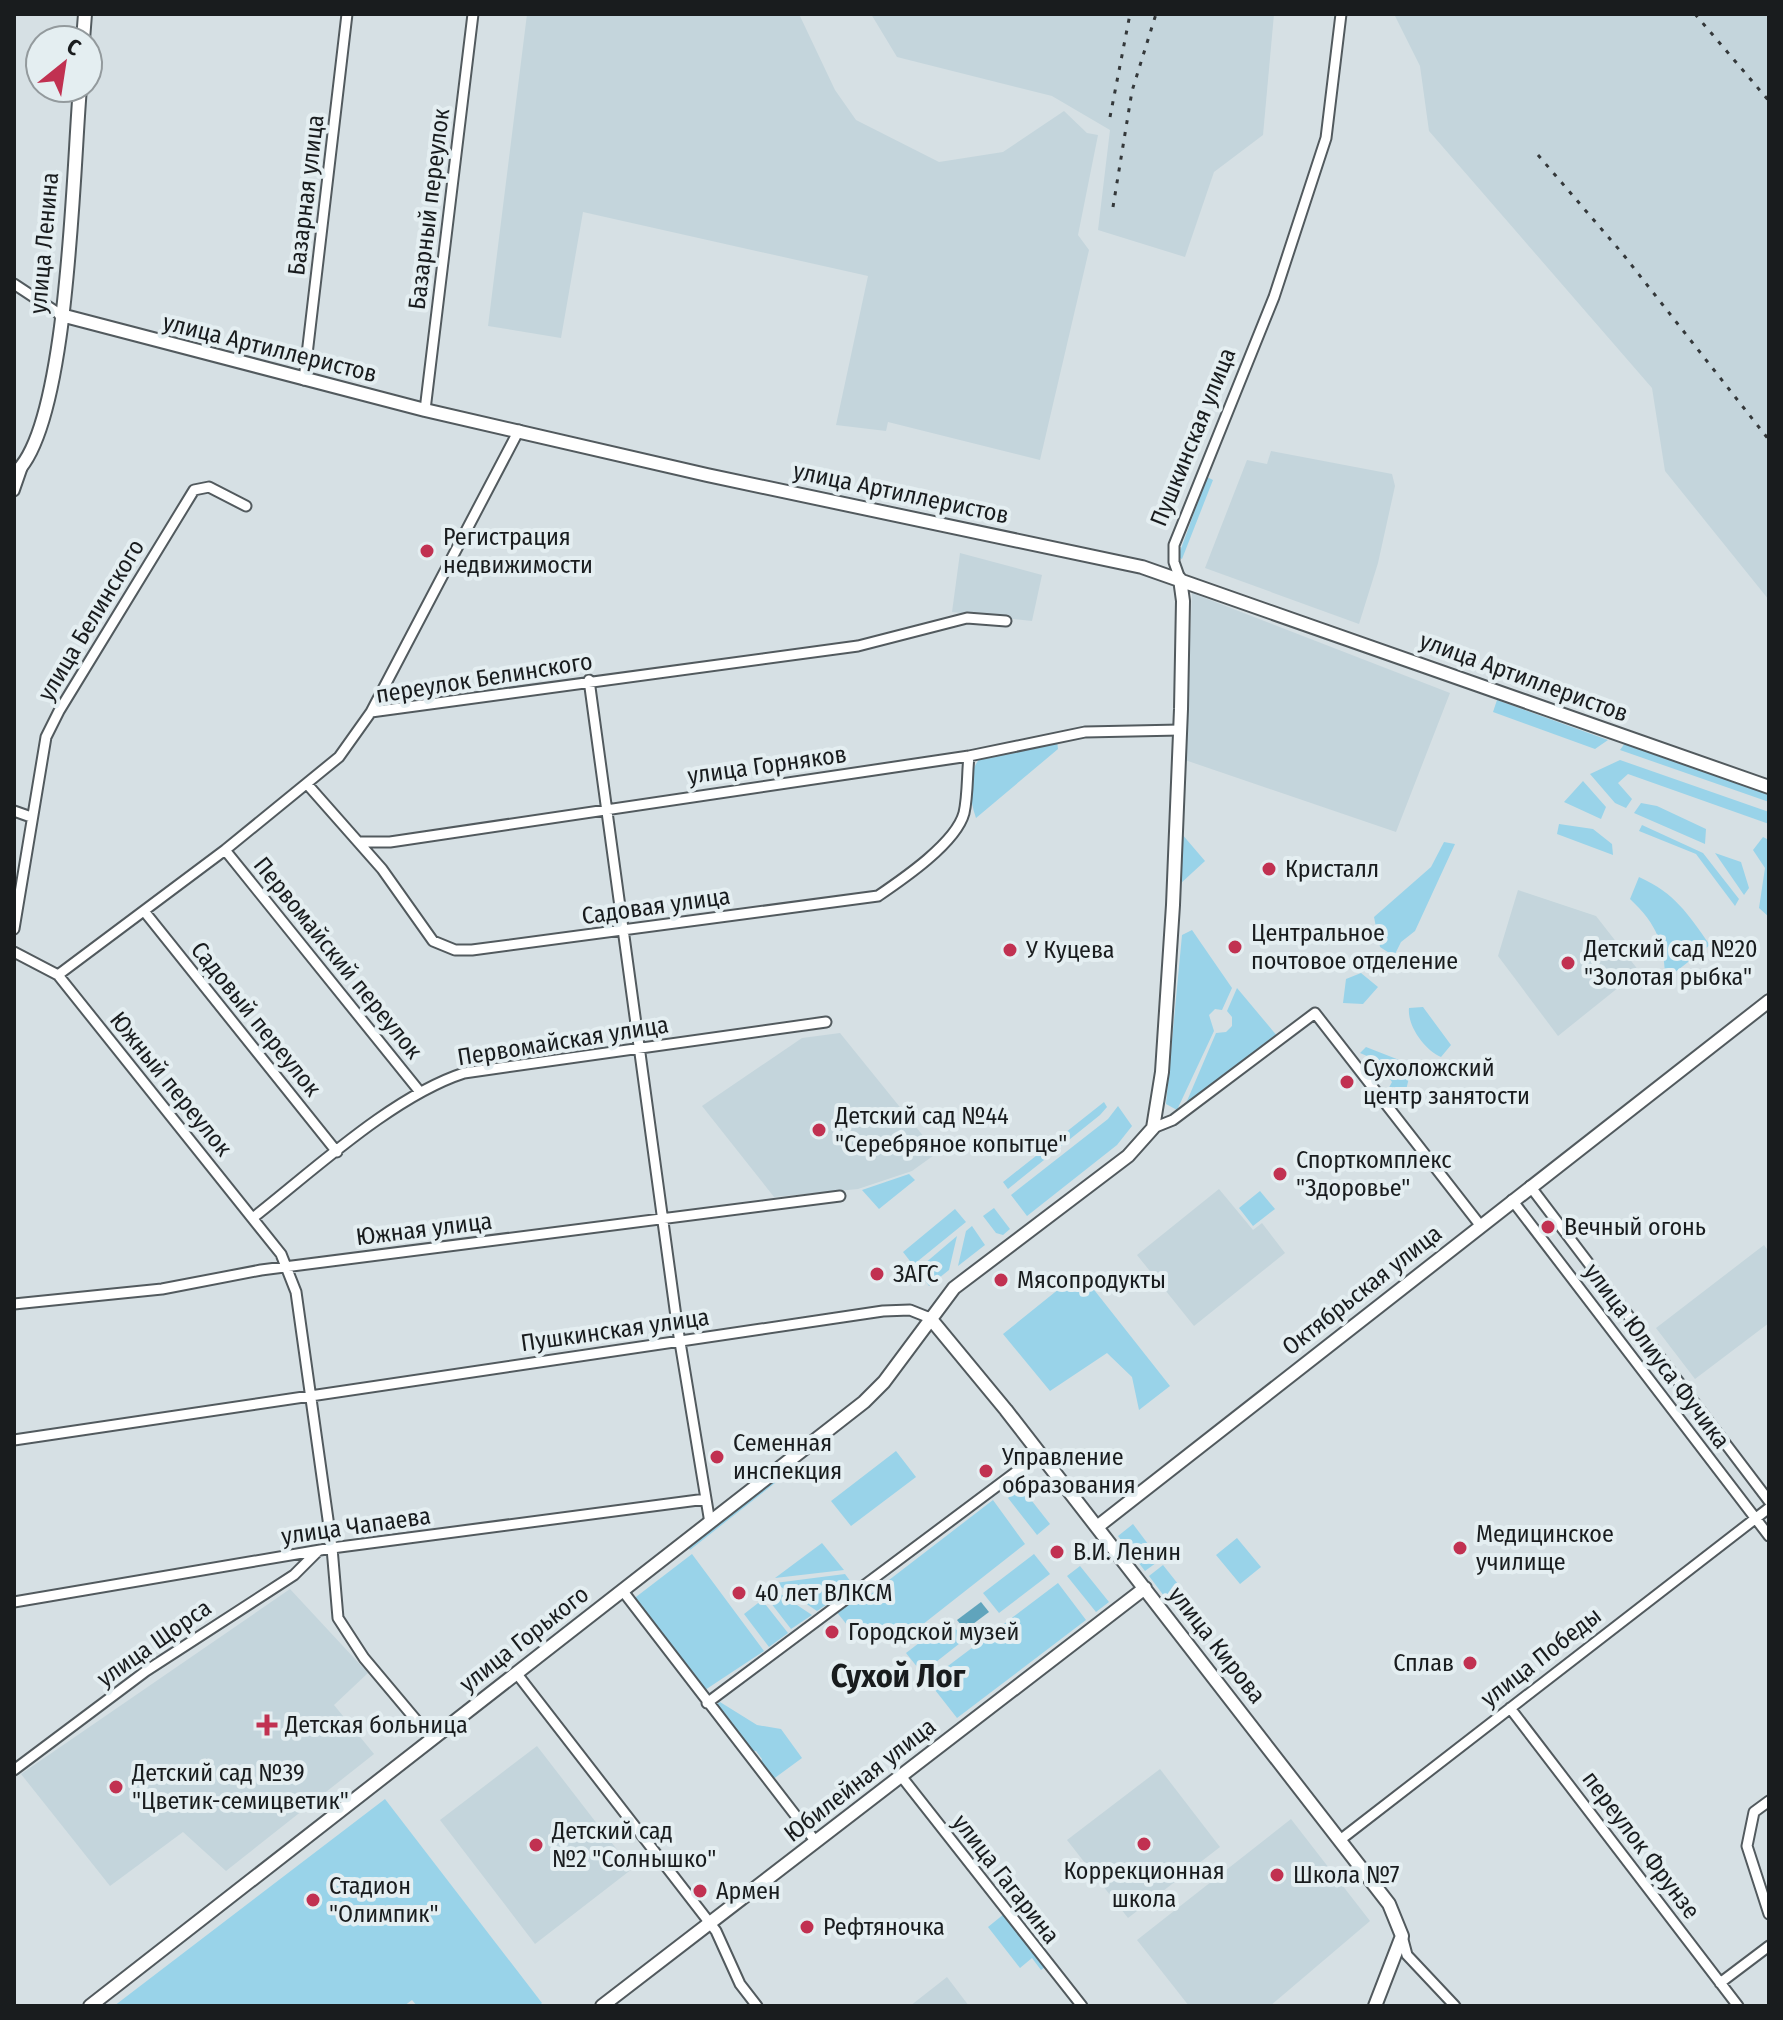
<svg xmlns="http://www.w3.org/2000/svg" width="1783" height="2020" font-family="'Fira Sans Condensed',sans-serif">
  <style>
    .built { fill: #c4d5dc }
    .green { fill: #99d3e9 }
    .water { fill: #60a4bc }
    .lines { fill: none; stroke-linecap: round; stroke-linejoin: round }
    .street-casing { stroke: #525a5e; stroke-width: 13 }
    .secondary-casing { stroke: #525a5e; stroke-width: 16 }
    .street { stroke: #fff; stroke-width: 9 }
    .secondary { stroke: #fff; stroke-width: 12 }
    .rail { stroke: #34383a; stroke-width: 3; stroke-dasharray: 4 8; stroke-linecap: butt }
    .poi-dot { fill: #c13151; stroke: #e4eef1; stroke-width: 3 }
    .labels { text-anchor: middle; dominant-baseline: central; stroke-width: 8; stroke-linejoin: round; paint-order: stroke }
    .street-label { font-size: 24px; fill: #191c1e; stroke: #e4eef1 }
    .poi-label { font-size: 24px; fill: #191c1e; stroke: #e4eef1; text-anchor: start }
    .district-label { font-size: 32px; font-weight: bold; fill: #191c1e; stroke: #e4eef1 }
  </style>
  <rect width="100%" height="100%" fill="#d6e0e4"/>
  <!-- built -->
  <path class="built" d="M527,14H799L835,90L856,120L939,162L1003,152L1064,111L1087,133L1098,135L1078,235L1089,250L1040,460L888,422L886,431L836,425L868,276L583,212L561,338L488,326Z
    M871,14H1274L1263,135L1214,172L1185,257L1098,230L1110,130L1052,96L897,57Z
    M1394,14H1769V600L1665,471L1652,388L1429,131L1420,66Z
    M1271,451L1392,474L1395,486L1378,563L1359,624L1205,568L1247,460L1267,464Z
    M960,553L1042,575L1032,621L952,612Z
    M1192,593L1450,693L1396,832L1185,760Z
    M1518,890L1596,916L1639,971L1558,1036L1498,956Z
    M840,1033L937,1153L912,1171L858,1189L774,1197L702,1106L802,1038Z
    M1219,1189L1253,1230L1262,1223L1285,1253L1194,1326L1137,1255Z
    M1764,1245L1769,1252V1323L1695,1379L1656,1328Z
    M290,1589L368,1673L334,1705L374,1754L226,1871L183,1832L110,1886L21,1774Z
    M537,1746L632,1869L535,1944L440,1820Z
    M1160,1769L1220,1847L1128,1918L1067,1840Z
    M1291,1819L1370,1921L1270,2006H1189L1137,1940Z
    M947,1977L969,2006H910Z"/>
  <!-- green -->
  <path class="green" d="M1207,477L1213,480L1182,559L1178,557Z
    M1497,700L1608,740L1595,749L1493,712Z
    M1057,741L1058,749L976,818C969,798 966,772 982,756Z
    M1625,743L1769,794V802L1620,750Z
    M1620,760L1769,812V824L1628,774L1618,783L1632,799L1626,808L1615,803L1590,774Z
    M1583,781L1606,807L1601,819L1564,802Z
    M1641,803L1657,806L1706,829L1705,844L1634,813Z
    M1559,824L1593,829L1612,844L1613,855L1557,834Z
    M1642,825L1703,853L1739,899L1735,906L1696,854L1639,831Z
    M1181,833L1205,861L1180,884Z
    M1763,837L1769,840V917L1759,908L1765,868L1753,850Z
    M1444,842L1455,844L1415,931L1401,942L1394,956L1380,947L1374,917L1431,867Z
    M1715,853L1741,862L1749,888L1744,895Z
    M1639,877C1676,894 1687,913 1710,945L1665,980C1665,945 1657,924 1630,899Z
    M1192,930L1232,988L1222,1010L1215,1009L1209,1015L1214,1031L1177,1110L1166,1104L1182,935Z
    M1361,973L1378,987L1363,1004L1343,1003L1346,979Z
    M1237,988L1278,1037L1184,1108L1216,1033L1226,1032L1232,1026V1017L1227,1011Z
    M1423,1007L1451,1045L1441,1057C1425,1050 1407,1026 1409,1008Z
    M1366,1047L1412,1065L1402,1107L1384,1097L1392,1082L1374,1059L1360,1053Z
    M1104,1102L1107,1107L1100,1115L1008,1189L1003,1182Z
    M1118,1106L1132,1126L1117,1145L1027,1216L1011,1195L1108,1119Z
    M909,1174L915,1180L879,1209L862,1190Z
    M1260,1191L1275,1209L1253,1226L1239,1208Z
    M994,1208L1010,1229L1003,1235L996,1233L983,1216Z
    M955,1209L966,1222L913,1265L903,1252Z
    M972,1226L985,1245L958,1266L966,1231Z
    M957,1236L949,1270L929,1286L917,1270Z
    M1080,1272L1170,1386L1139,1410L1132,1377L1107,1353L1050,1391L1003,1334Z
    M896,1451L916,1477L851,1526L831,1501Z
    M790,1464L794,1468L690,1550L687,1545Z
    M1021,1487L1050,1524L1037,1535L1008,1498Z
    M993,1500L1025,1544L899,1643L889,1631L873,1644L852,1631L835,1610L857,1593L863,1600Z
    M1133,1524L1160,1560L1145,1571L1118,1536Z
    M1237,1538L1261,1567L1240,1584L1216,1555Z
    M822,1543L844,1570L775,1578Z
    M692,1554L764,1651L705,1690L632,1600Z
    M1034,1554L1050,1574L999,1613L983,1593Z
    M1163,1565L1182,1589L1167,1600L1149,1576Z
    M1080,1566L1109,1602L1096,1612L1067,1576Z
    M845,1574L854,1586L817,1611L775,1583Z
    M1058,1583L1086,1620L957,1718L928,1681Z
    M767,1585L812,1615L791,1629L760,1589Z
    M762,1600L788,1633L769,1647L744,1614Z
    M949,1620L964,1640L922,1673L906,1653Z
    M720,1702L757,1725L781,1729L802,1758L772,1780L760,1764L762,1759L756,1751H750L714,1706Z
    M385,1799L542,2003L539,2006H417L412,2000L404,2006H114Z
    M1004,1914L1045,1967L1041,1970L1032,1958L1020,1968L988,1927Z"/>
  <!-- water -->
  <path class="water" d="M981,1602L989,1612L965,1630L957,1620Z"/>
  <g class="lines">
    <defs>
      <path id="street" d="M14,284L61,315
        M304,380L347,14
        M425,410L473,14
        M14,491L22,468
        M1180,579L1174,562V545L1274,297L1326,138L1341,14
        M589,680L677,1324L710,1523
        M371,712L858,646L967,618L1006,621
        M307,784L382,869L433,941L455,950H472L878,896C903,879 956,843 964,813C968,795 967,774 969,756
        M14,811L31,817
        M359,842H390L969,756L1085,732L1180,730
        M225,850L420,1092
        M144,911L337,1152
        M14,929L46,737L59,711L194,490L209,487L246,506
        M14,952L58,975L281,1254L296,1292L332,1548L338,1618L364,1658L432,1739
        M58,975L225,850L339,757L371,712L519,430
        M1153,1128L1173,1120L1315,1013L1480,1225
        M1530,1186L1769,1501
        M1512,1200L1769,1536
        M254,1217C314,1170 393,1096 464,1073L826,1022
        M14,1304L162,1289L261,1270L840,1196
        M14,1440L883,1311L910,1310L930,1318
        M622,1590L816,1842
        M14,1602L332,1548L706,1499
        M517,1674L716,1931L740,1984L757,2006
        M707,1703L1040,1454
        M1510,1708L1738,2006
        M14,1770L146,1671L294,1575L318,1551
        M901,1776L1082,2006
        M1769,1801L1754,1812L1747,1846L1769,1914
        M1340,1840L1769,1508
        M1402,1936L1407,1955L1455,2006
        M1720,1983L1769,1946"/>
      <path id="secondary" d="M83,40L85,14
        M61,315L425,410L707,475L1142,567L1769,787
        M14,474C69,430 73,165 80,88
        M930,1318L1006,1410L1389,1904L1402,1936L1375,2006
        M1097,1527L1769,1001
        M90,2006L864,1402L884,1382L954,1288L1128,1156L1153,1128L1162,1072L1173,905L1181,709L1183,601L1180,579
        M602,2006L1145,1588"/>
    </defs>
    <!-- street casing -->
    <use href="#street" class="street-casing"/>
    <!-- secondary casing -->
    <use href="#secondary" class="secondary-casing"/>
    <!-- street -->
    <use href="#street" class="street"/>
    <!-- secondary -->
    <use href="#secondary" class="secondary"/>
    <!-- rail -->
    <path class="rail" d="M1695,14L1769,101
      M1110,117L1130,14
      M1538,155L1622,253L1769,440
      M1113,207L1132,91L1156,14"/>
  </g>
  <!-- markers -->
  <g class="poi-dot">
    <circle cx="427" cy="551" r="8"/>
    <circle cx="1269" cy="869" r="8"/>
    <circle cx="1235" cy="947" r="8"/>
    <circle cx="1010" cy="950" r="8"/>
    <circle cx="1568" cy="963" r="8"/>
    <circle cx="1347" cy="1082" r="8"/>
    <circle cx="819" cy="1130" r="8"/>
    <circle cx="1280" cy="1174" r="8"/>
    <circle cx="1548" cy="1227" r="8"/>
    <circle cx="877" cy="1274" r="8"/>
    <circle cx="1001" cy="1280" r="8"/>
    <circle cx="717" cy="1457" r="8"/>
    <circle cx="986" cy="1471" r="8"/>
    <circle cx="1460" cy="1548" r="8"/>
    <circle cx="1057" cy="1552" r="8"/>
    <circle cx="739" cy="1593" r="8"/>
    <circle cx="832" cy="1632" r="8"/>
    <circle cx="1470" cy="1663" r="8"/>
    <path d="M263 1713h8v8h8v8h-8v8h-8v-8h-8v-8h8z"/>
    <circle cx="116" cy="1787" r="8"/>
    <circle cx="1144" cy="1844" r="8"/>
    <circle cx="536" cy="1845" r="8"/>
    <circle cx="1277" cy="1875" r="8"/>
    <circle cx="700" cy="1891" r="8"/>
    <circle cx="313" cy="1900" r="8"/>
    <circle cx="807" cy="1927" r="8"/>
  </g>
  <g class="labels">
    <!-- street labels -->
    <g class="street-label">
      <text transform="translate(306 195) rotate(-83)">Базарная улица</text>
      <text transform="translate(429 209) rotate(-83)">Базарный переулок</text>
      <text transform="translate(44 243) rotate(-85)">улица Ленина</text>
      <text transform="translate(270 348) rotate(14)">улица Артиллеристов</text>
      <text transform="translate(1193 437) rotate(-68)">Пушкинская улица</text>
      <text transform="translate(901 493) rotate(12)">улица Артиллеристов</text>
      <text transform="translate(91 620) rotate(-59)">улица Белинского</text>
      <text transform="translate(1524 677) rotate(20)">улица Артиллеристов</text>
      <text transform="translate(484 678) rotate(-9)">переулок Белинского</text>
      <text transform="translate(767 765) rotate(-8)">улица Горняков</text>
      <text transform="translate(656 906) rotate(-8)">Садовая улица</text>
      <text transform="translate(338 958) rotate(51)">Первомайский переулок</text>
      <text transform="translate(256 1019) rotate(51)">Садовый переулок</text>
      <text transform="translate(563 1041) rotate(-9)">Первомайская улица</text>
      <text transform="translate(171 1084) rotate(51)">Южный переулок</text>
      <text transform="translate(424 1229) rotate(-7)">Южная улица</text>
      <text transform="translate(1362 1290) rotate(-38)">Октябрьская улица</text>
      <text transform="translate(615 1330) rotate(-8)">Пушкинская улица</text>
      <text transform="translate(1657 1356) rotate(53)">улица Юлиуса Фучика</text>
      <text transform="translate(356 1526) rotate(-8)">улица Чапаева</text>
      <text transform="translate(524 1639) rotate(-38)">улица Горького</text>
      <text transform="translate(154 1643) rotate(-35)">улица Щорса</text>
      <text transform="translate(1217 1645) rotate(52)">улица Кирова</text>
      <text transform="translate(1541 1657) rotate(-38)">улица Победы</text>
      <text transform="translate(860 1780) rotate(-38)">Юбилейная улица</text>
      <text transform="translate(1641 1845) rotate(53)">переулок Фрунзе</text>
      <text transform="translate(1006 1879) rotate(52)">улица Гагарина</text>
    </g>
    <!-- poi labels -->
    <g class="poi-label">
      <text x="443" y="537">Регистрация<tspan x="443" dy="28">недвижимости</tspan></text>
      <text x="1285" y="869">Кристалл</text>
      <text x="1251" y="933">Центральное<tspan x="1251" dy="28">почтовое отделение</tspan></text>
      <text x="1584" y="949">Детский сад №20<tspan x="1584" dy="28">"Золотая рыбка"</tspan></text>
      <text x="1026" y="950">У Куцева</text>
      <text x="1363" y="1068">Сухоложский<tspan x="1363" dy="28">центр занятости</tspan></text>
      <text x="835" y="1116">Детский сад №44<tspan x="835" dy="28">"Серебряное копытце"</tspan></text>
      <text x="1296" y="1160">Спорткомплекс<tspan x="1296" dy="28">"Здоровье"</tspan></text>
      <text x="1564" y="1227">Вечный огонь</text>
      <text x="893" y="1274">ЗАГС</text>
      <text x="1017" y="1280">Мясопродукты</text>
      <text x="733" y="1443">Семенная<tspan x="733" dy="28">инспекция</tspan></text>
      <text x="1002" y="1457">Управление<tspan x="1002" dy="28">образования</tspan></text>
      <text x="1476" y="1534">Медицинское<tspan x="1476" dy="28">училище</tspan></text>
      <text x="1073" y="1552">В.И. Ленин</text>
      <text x="755" y="1593">40 лет ВЛКСМ</text>
      <text x="848" y="1632">Городской музей</text>
      <text x="1454" y="1663" text-anchor="end">Сплав</text>
      <text x="285" y="1725">Детская больница</text>
      <text x="132" y="1773">Детский сад №39<tspan x="132" dy="28">"Цветик-семицветик"</tspan></text>
      <text x="552" y="1831">Детский сад<tspan x="552" dy="28">№2 "Солнышко"</tspan></text>
      <text x="1144" y="1871" text-anchor="middle">Коррекционная<tspan x="1144" dy="28">школа</tspan></text>
      <text x="1293" y="1875">Школа №7</text>
      <text x="329" y="1886">Стадион<tspan x="329" dy="28">"Олимпик"</tspan></text>
      <text x="716" y="1891">Армен</text>
      <text x="823" y="1927">Рефтяночка</text>
    </g>
    <!-- district labels -->
    <g class="district-label">
      <text x="898" y="1676">Сухой Лог</text>
    </g>
  </g>
  <!-- border -->
  <rect width="1783" height="2020" fill="none" stroke="#191c1e" stroke-width="32"/>
  <!-- north arrow -->
  <g transform="translate(64 64) rotate(30)"><circle r="38" fill="#e4eef1" stroke="#939a9d" stroke-width="2"/>
  <path d="M0-6L14 30L0 20L-14 30Z" fill="#c13151"/>
  <text y="-12" font-size="22" font-weight="bold" text-anchor="middle" fill="#191c1e">С</text>
  </g>
</svg>
